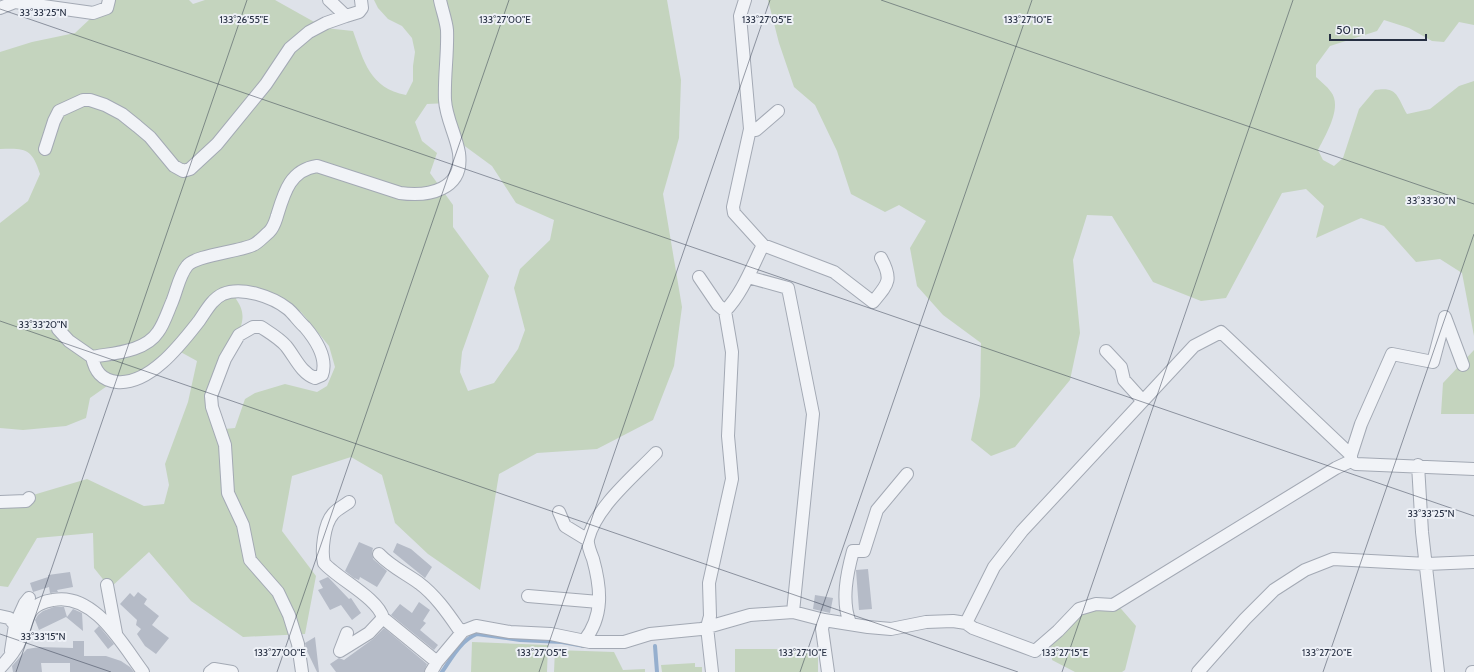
<svg xmlns="http://www.w3.org/2000/svg" width="1474" height="672" font-family="Cabin,sans-serif">
  <style>
    .green { fill: #c4d4be; fill-rule: evenodd }
    .lines { fill: none; stroke-linecap: round; stroke-linejoin: round }
    .stream { stroke: #95afce; stroke-width: 4 }
    .building { fill: #b5bbc7 }
    .minor-casing { stroke: #a3a9b4; stroke-width: 14 }
    .minor { stroke: #f1f3f7; stroke-width: 12 }
    .ticks { fill: none; stroke: #262f42; stroke-width: 1; stroke-opacity: 0.45 }
    .ticks-label { font-size: 10px; text-anchor: middle; fill: #262f42; stroke: #eef1f7; stroke-width: 4; stroke-linejoin: round; paint-order: stroke }
  </style>
  <rect width="100%" height="100%" fill="#dee2e9"/>
  <!-- green -->
  <path class="green" d="M108,0H189L193,4L205,0H275L325,28L353,31C364,62 370,88 406,95L413,81V66L415,52L412,38L402,26L388,19L378,8L374,0H667L681,80L679,138L663,194L682,307L674,366L653,420L597,449L537,453L499,474L480,590L428,554L395,523L382,475L351,457L292,476L282,531L316,576L305,634L243,637L191,601L149,552L110,588L94,568L93,533L37,538L8,587L0,586V502L6,503L87,479L144,506L164,504L169,485L165,464L188,402L197,361L177,350L146,377L129,388L107,386L90,398L86,418L66,426L23,430L0,428V223L28,201L40,174C32,148 25,148 0,149V52L32,42L75,33L106,4ZM448,103L462,144L492,166L516,203L554,220L550,240L520,269L514,288L525,330L518,349L494,383L468,391L460,372L462,352L489,276L453,227V205L430,173L437,153L422,141L415,122L427,104ZM250,286L273,294L301,312L329,346L335,367L327,386L317,392L285,384L255,393L245,399L235,428L225,429C222,424 217,418 215,413C214,410 219,364 221,360C230,339 254,324 236,299L239,290Z
    M768,0H1474V25L1459,22L1444,42L1432,41L1409,28L1384,20L1377,31L1330,46L1316,65V77C1321,82 1327,86 1331,92C1343,107 1325,136 1318,150L1323,160L1334,166L1343,158L1359,109L1375,90C1398,86 1397,97 1407,114L1430,109L1459,86L1474,81V336L1462,273L1440,259L1416,262L1384,226L1361,218L1316,238L1324,206L1306,189L1282,193L1226,298L1201,301L1153,282L1112,216L1087,215L1073,260L1080,333L1070,380L1015,447L991,456L971,440L980,396L981,343L943,315L917,286L910,248L926,221L899,205L885,212L851,194L837,151L815,105L794,87L779,43Z
    M1474,350V414H1441L1443,383Z
    M1116,603L1136,626L1125,670L1122,672H1075L1052,660L1051,645L1083,609Z
    M472,642L548,645L547,672H471Z
    M735,649H818V672H735Z
    M555,650L614,652L623,670L645,669V672H554Z
    M695,663V667H702V672H662L661,665Z"/>
  <g class="lines">
    <!-- stream -->
    <path class="stream" d="M655,646L657,672
      M442,672C451,659 461,640 477,634L520,640L562,642L584,646"/>
  </g>
  <!-- building -->
  <path class="building" d="M359,542L373,548L372,552L373,559L387,571L377,587L360,577L359,580L354,578L345,571Z
    M397,543L411,549L432,567L425,578L393,552Z
    M868,569L872,609L859,610L856,570Z
    M70,572L73,587L57,590L58,592L50,593L49,587L33,592L30,583L48,577V575Z
    M328,577L349,599L351,598L361,613L352,620L341,605L330,610L318,590L323,588L319,581Z
    M138,592L147,599L144,604L159,616L152,625L169,638L156,654L145,646L137,634L141,629L136,625L137,620L120,604L130,593L134,597Z
    M815,595L833,598L830,613L813,609Z
    M419,602L430,610L423,621L426,623L420,630L438,645L434,650L391,615L400,604L412,613Z
    M54,607H64L67,617L73,609L82,613L83,631L66,617L39,630L35,620L38,615L43,611Z
    M99,626L114,644L108,649L94,631Z
    M384,628L427,664L424,672H336L330,664L339,658L344,660L373,639Z
    M315,637L319,672H317L307,651L305,643Z
    M73,641H84V656H106L121,661L130,667L134,672H70V663H41L42,672H13L12,666L27,649L40,647L73,648Z"/>
  <g class="lines">
    <defs>
      <path id="minor" d="M329,0L346,16L359,12L362,8L361,0
        M0,8L15,2L93,13L107,8L109,0
        M750,129L756,130L778,111
        M45,149L54,121L59,111L83,100H90L105,105L122,114L137,126L150,137L174,166L183,171L190,169L217,144L266,84L290,48L309,32L326,23L346,16
        M763,245L834,272L873,302C888,284 893,280 881,258
        M699,277L718,305L725,311
        M748,277L788,288L813,414L793,612
        M58,329L69,341L92,357
        M1106,351L1121,367L1124,380L1142,400
        M1351,455L1361,424L1392,354L1433,362L1445,317L1463,365
        M1351,461L1356,464L1474,469
        M1418,465L1422,532L1438,672
        M0,502L26,501L29,498
        M349,502C344,506 337,509 333,514C324,524 321,551 324,563C338,579 378,598 383,618L437,662
        M559,512L565,526L588,540
        M379,554C390,566 405,573 419,583C435,595 447,612 458,628L463,631
        M107,585L116,633
        M528,596L599,602
        M0,616L9,618L15,625L11,651
        M824,620L822,629L828,672
        M850,623C841,601 847,573 853,551H864L877,510L907,474
        M966,623L994,567L1022,531L1194,346L1221,332L1351,455V461
        M15,625L25,603L29,598
        M347,633L340,651L369,633L383,618
        M584,641C604,616 601,588 593,559C591,554 587,544 588,539C596,507 634,476 656,453
        M0,668C9,658 17,649 22,636C25,629 26,620 30,613C34,605 45,601 53,600C94,592 122,644 143,672
        M210,672L214,669L232,672
        M302,672L298,644L289,615L278,592L250,560L243,525L228,493L225,445L212,407L211,396L225,359L239,335L253,327H261C270,333 279,338 286,346C295,357 301,373 315,378L322,375C328,358 316,340 305,327C299,322 294,314 288,309C273,297 242,286 223,294C212,299 206,311 199,321C181,344 150,385 117,382C101,380 95,371 92,357C113,353 145,352 158,332C164,324 168,311 172,302C177,290 179,276 187,266C195,255 238,252 253,245C258,243 264,236 269,232C274,227 275,222 277,216C284,193 290,170 317,166L400,193C428,197 464,190 459,153C456,135 446,118 445,100C444,76 448,53 447,30C446,20 442,10 440,0
        M431,672L437,662L463,631L476,626L510,632L551,634L590,642H624L650,634L701,629L750,615L793,612L824,620L868,627L891,629L926,622L953,621L966,623L973,628L1035,651L1058,631L1079,609L1096,604L1113,605L1336,468L1351,461
        M712,672L707,627L710,616L709,583L732,479L728,436L732,352L725,311C742,294 752,267 763,245L734,213L733,207L750,129L740,16L745,0
        M1198,672L1245,619L1274,590L1305,570L1333,559L1427,564L1474,562
        M1472,672H1474"/>
    </defs>
    <!-- minor casing -->
    <use href="#minor" class="minor-casing"/>
    <!-- minor -->
    <use href="#minor" class="minor"/>
  </g>
  <!-- ticks -->
  <path class="ticks" d="M881,0L1474,204M0,9L1474,516M0,321L1018,672M0,634L111,672M16,672L247,0M277,672L509,0M539,672L770,0M800,672L1032,0M1062,672L1293,0M1323,672L1474,234"/>
  <g class="ticks-label">
    <text x="43" y="16">33°33'25"N</text>
    <text x="244" y="23">133°26'55"E</text>
    <text x="505" y="23">133°27'00"E</text>
    <text x="767" y="23">133°27'05"E</text>
    <text x="1028" y="23">133°27'10"E</text>
    <text x="1431" y="204">33°33'30"N</text>
    <text x="43" y="328">33°33'20"N</text>
    <text x="1431" y="517">33°33'25"N</text>
    <text x="43" y="640">33°33'15"N</text>
    <text x="280" y="656">133°27'00"E</text>
    <text x="542" y="656">133°27'05"E</text>
    <text x="803" y="656">133°27'10"E</text>
    <text x="1065" y="656">133°27'15"E</text>
    <text x="1327" y="656">133°27'20"E</text>
  </g>
  <!-- scale -->
  <path d="M1330 34v6h96v-6" fill="none" stroke="#262f42" stroke-width="2"/>
  <text x="1336" y="34" font-size="12" fill="#262f42" stroke="#eef1f7" stroke-width="3" paint-order="stroke">50 m</text>
</svg>
